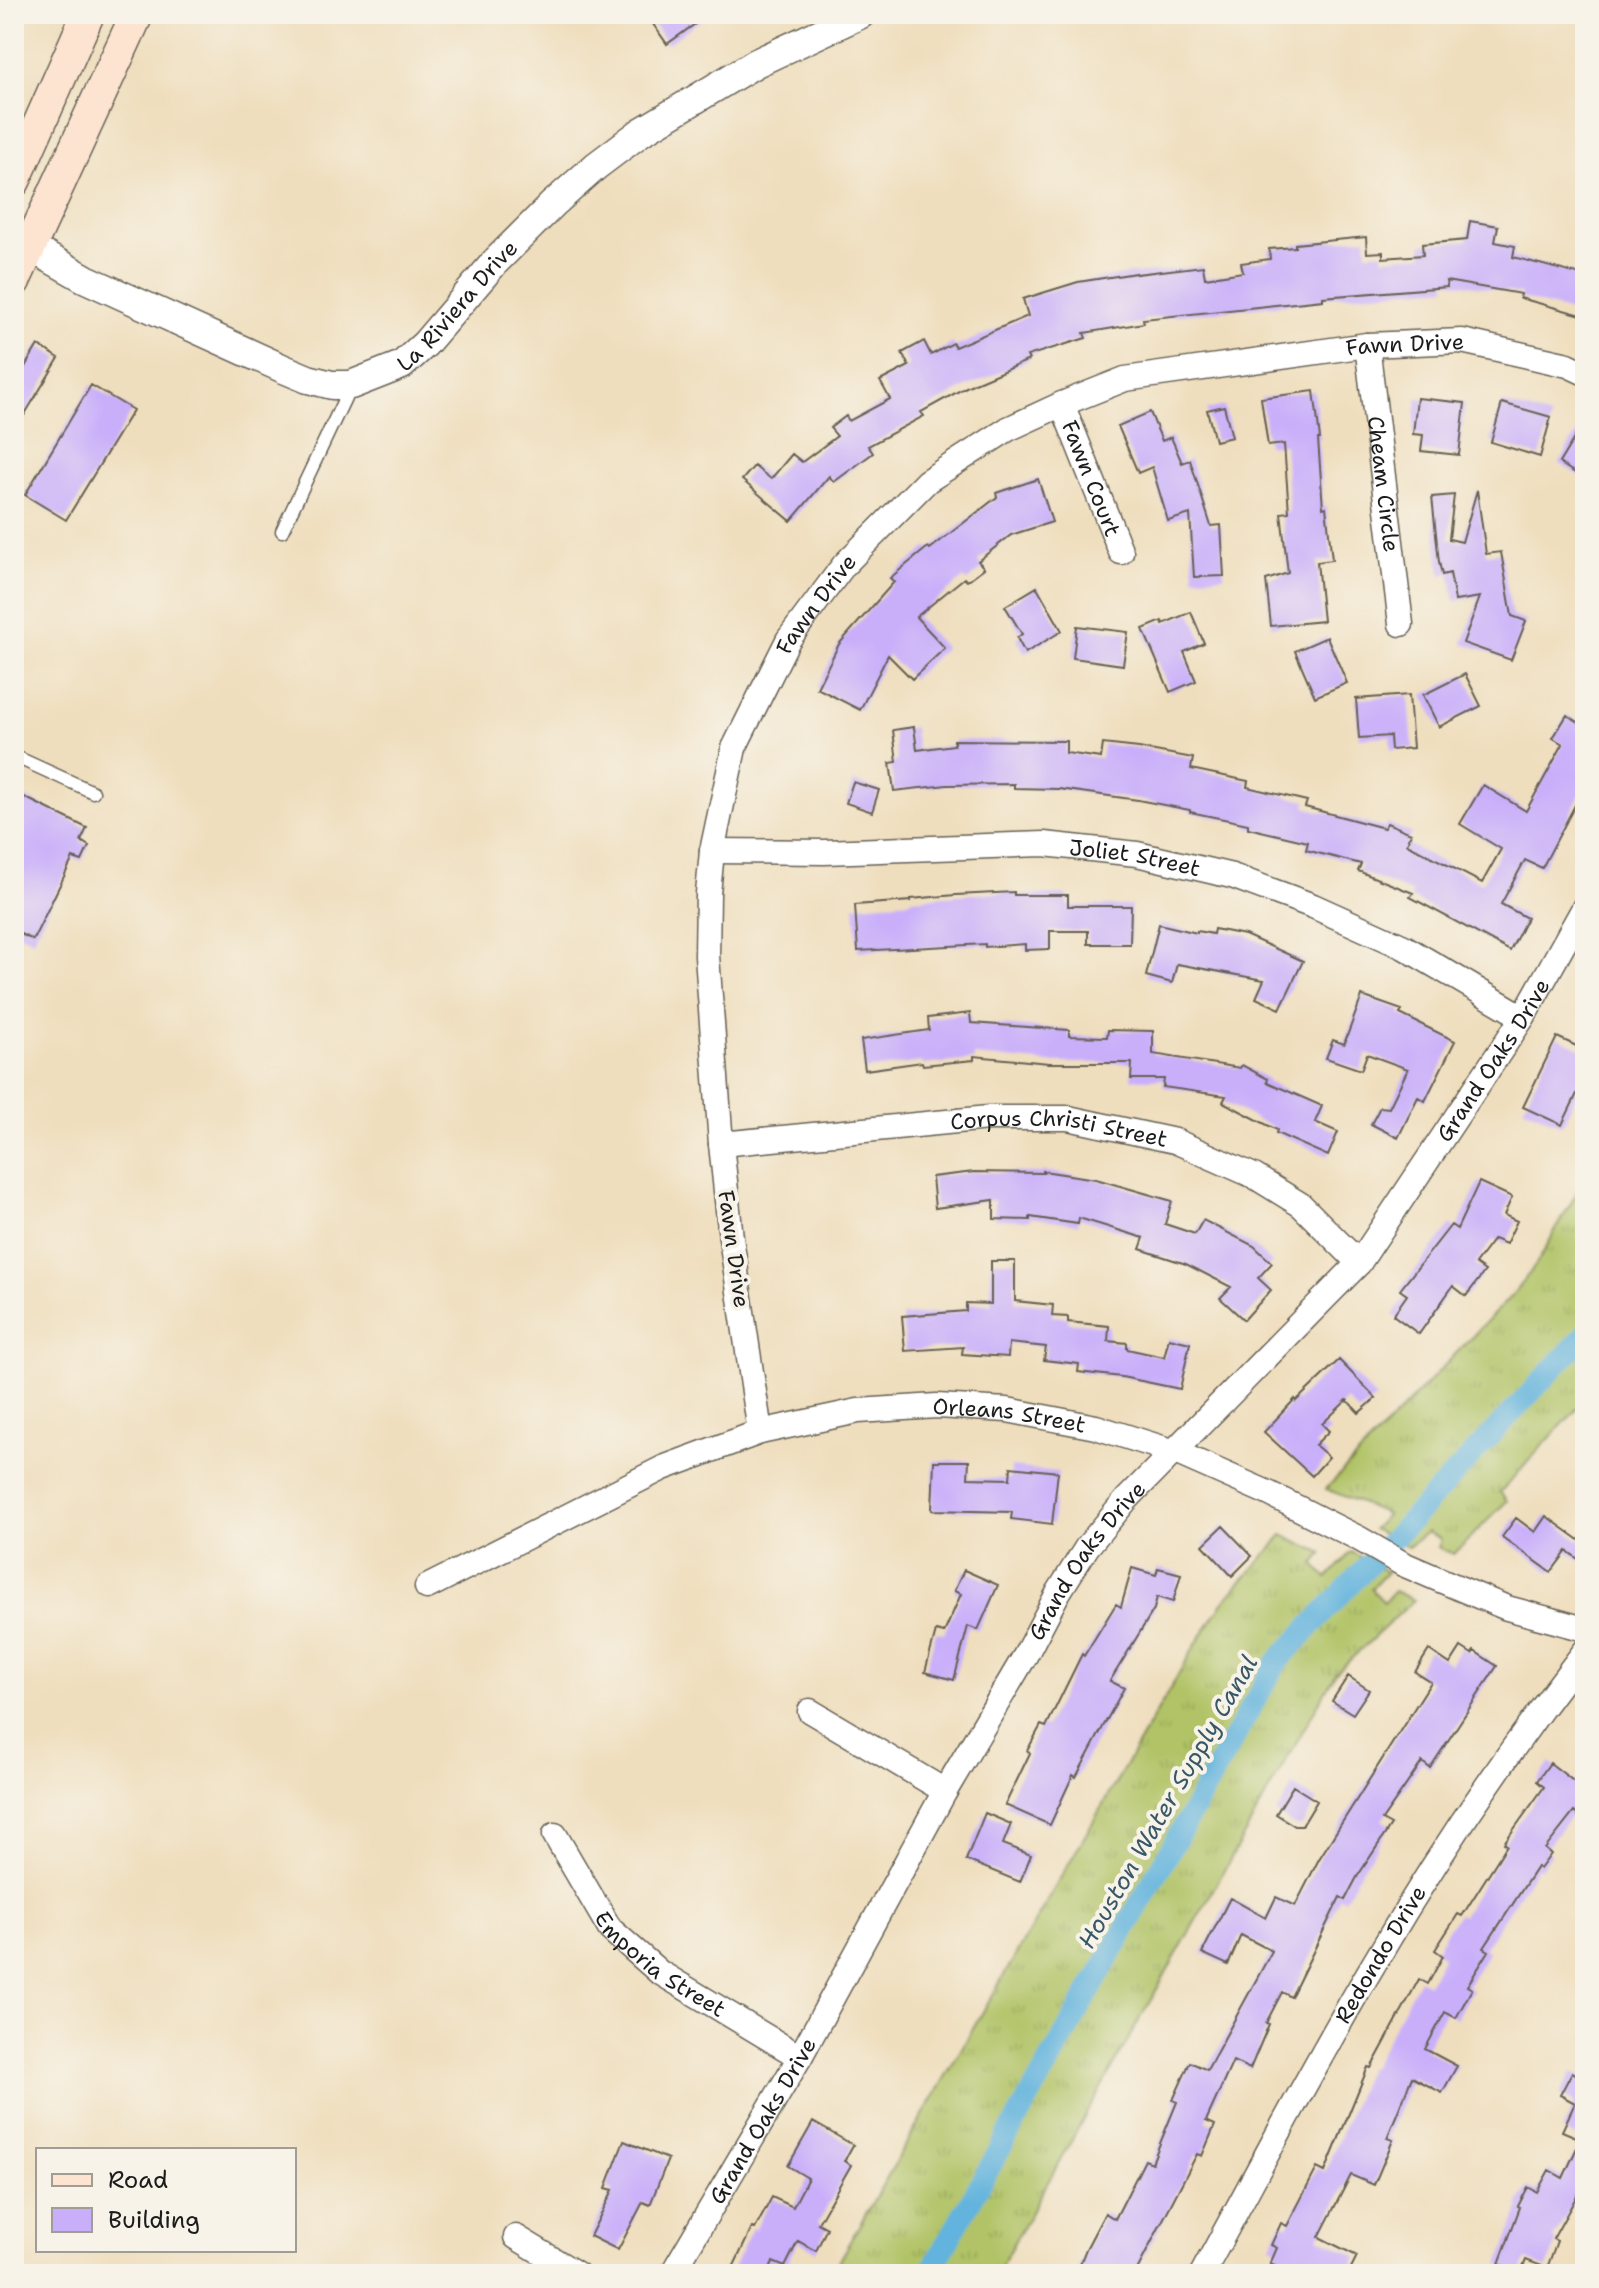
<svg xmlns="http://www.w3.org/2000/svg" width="1599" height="2288" font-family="'Shantell Sans',sans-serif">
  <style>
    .grass { fill: url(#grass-tufts); stroke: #667041; stroke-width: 2 }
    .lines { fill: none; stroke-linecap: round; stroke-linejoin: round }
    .canal { stroke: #62b3dd; stroke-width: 22 }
    .building { fill: #c9affa }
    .service-casing { stroke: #666054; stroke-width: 15 }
    .minor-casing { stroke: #666054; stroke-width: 27 }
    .tertiary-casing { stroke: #666054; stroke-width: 31 }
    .secondary-casing { stroke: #666054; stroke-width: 35 }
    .service { stroke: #fff; stroke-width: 12 }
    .minor { stroke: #fff; stroke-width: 24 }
    .tertiary { stroke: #fff; stroke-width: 28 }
    .secondary { stroke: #fde4d1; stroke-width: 32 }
    .labels { text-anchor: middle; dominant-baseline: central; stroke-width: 8; stroke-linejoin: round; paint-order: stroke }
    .street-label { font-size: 22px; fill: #1c1c1c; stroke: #f7f3e8 }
    .water-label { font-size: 24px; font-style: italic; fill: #385869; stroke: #f7f3e8 }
  </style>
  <defs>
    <pattern id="grass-tufts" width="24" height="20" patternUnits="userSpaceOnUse" patternTransform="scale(2)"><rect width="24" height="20" fill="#b1c366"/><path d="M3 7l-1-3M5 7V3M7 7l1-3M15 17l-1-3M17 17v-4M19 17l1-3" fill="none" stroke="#98a758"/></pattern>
  </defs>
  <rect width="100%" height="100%" fill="#f7f3e8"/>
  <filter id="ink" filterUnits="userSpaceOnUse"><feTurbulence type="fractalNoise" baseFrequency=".0125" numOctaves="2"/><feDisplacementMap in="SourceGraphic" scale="16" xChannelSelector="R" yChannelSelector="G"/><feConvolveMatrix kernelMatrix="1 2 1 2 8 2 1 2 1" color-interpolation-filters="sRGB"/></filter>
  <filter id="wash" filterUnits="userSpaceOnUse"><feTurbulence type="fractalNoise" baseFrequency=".006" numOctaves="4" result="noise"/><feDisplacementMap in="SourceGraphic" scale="32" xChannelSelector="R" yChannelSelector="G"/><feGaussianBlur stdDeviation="1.8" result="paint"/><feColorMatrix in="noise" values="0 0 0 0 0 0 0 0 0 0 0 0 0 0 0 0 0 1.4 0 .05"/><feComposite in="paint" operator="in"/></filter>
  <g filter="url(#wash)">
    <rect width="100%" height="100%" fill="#efdebd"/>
    <!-- grass -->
    <path class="grass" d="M1585,1178V1400L1500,1492L1507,1501L1454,1554L1438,1548L1441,1539L1427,1532L1408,1547L1373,1529L1387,1514L1326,1489L1512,1295L1536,1265Z
      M1283,1535L1323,1553L1314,1564L1327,1578L1351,1552L1387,1572L1371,1589L1384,1602L1394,1591L1414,1600L1335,1674L996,2274H831L1196,1644L1224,1601Z"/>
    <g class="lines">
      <!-- canal -->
      <path class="canal" d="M929,2274L1277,1662L1585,1335"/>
    </g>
    <g id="blocks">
      <!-- building -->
      <path class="building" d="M646,14H709L667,44Z
        M1470,221L1498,226L1495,242L1515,246L1513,257L1585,276V316L1520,298L1521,294L1446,281L1447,287L1323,297V300L1143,319L1144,323L1084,333L1086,338L1027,356L1029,360L968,386L921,412L924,416L868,446L873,453L834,482L829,476L791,521L742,480L754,466L771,479L792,454L802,462L837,436L830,428L846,416L849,421L890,399L880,381L909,366L902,353L924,341L931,355L953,343L955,347L1028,316L1023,299L1078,282L1136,273V274L1203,266L1205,278L1243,272L1241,263L1270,259L1269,249L1295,247V244L1366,237L1367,253L1383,252V258L1423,255L1422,244L1467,240Z
        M38,345L59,358L14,432V385Z
        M91,385L133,410L66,520L25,495Z
        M1314,391L1320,439H1318L1323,508L1326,507L1332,560L1317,562L1323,621L1271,626L1266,580L1288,573L1281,513L1289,512L1284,444L1268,446L1261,398Z
        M1417,398L1465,403L1459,455L1421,451L1423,435L1413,434Z
        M1502,403L1551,417L1540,457L1491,442Z
        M1224,406L1232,437L1215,441L1207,410Z
        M1150,412L1162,441L1171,437L1182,463L1190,460L1211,526L1221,525L1224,576L1194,577L1190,514L1168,521L1152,467L1138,473L1118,426Z
        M1585,420V479L1559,463Z
        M1038,479L1052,522L1011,535L978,561L984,568L967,581L964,578L916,617L945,648L912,679L888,655L860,710L817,688L839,644L894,582L890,578L928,547L930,549L997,497L996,493Z
        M1477,490L1486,554L1501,552L1512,616L1526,621L1511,660L1463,643L1480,597L1455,601L1450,573L1442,575L1439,562L1432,497L1454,495L1449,539L1462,542Z
        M1037,587L1062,631L1025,653L1017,638L1022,634L1005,606Z
        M1191,612L1204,643L1184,652L1196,681L1170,692L1143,629L1162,621L1163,624Z
        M1077,626L1128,632L1123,665L1073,658Z
        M1327,637L1347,683L1315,697L1295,651Z
        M1465,674L1481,706L1439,727L1423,695Z
        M1409,695L1413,748L1391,750L1390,736L1359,738L1356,699Z
        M1567,715L1585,726V786L1542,868L1525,860L1501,904L1527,918L1510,951L1410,897L1413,893L1358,871L1361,864L1306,850L1308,842L1248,828V824L1190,812V810L1138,800L1059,789L1014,788V784L947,785L894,791L890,763L897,762L893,730L914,727L917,750L954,745V740L1066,741V753L1101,758L1103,744L1139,748L1193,758L1191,769L1248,781L1247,787L1307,801L1305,807L1384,828L1387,823L1411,833L1407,844L1482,883L1501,849L1460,824L1483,785L1526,811L1563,744L1553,738Z
        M853,782L879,790L872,812L846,803Z
        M14,792L87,828L81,841L89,846L82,861L73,858L33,940L14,931Z
        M1014,892V895H1068V906H1131L1130,944H1088V931H1050V949L1025,950V944L985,947V944L858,951L855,905L911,901V899L956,895Z
        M1159,924L1197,933V931L1213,934L1214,929L1245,935L1303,961L1280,1009L1256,998L1264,980L1177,964L1172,983L1146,976Z
        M1362,996L1402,1010L1400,1014L1455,1041L1425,1101L1418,1097L1398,1138L1371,1124L1380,1107L1389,1108L1408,1069L1367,1054L1361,1070L1326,1058L1333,1040L1344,1044Z
        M970,1013L971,1023L1069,1030V1036L1107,1037L1108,1030L1153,1031V1054L1240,1068L1242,1065L1268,1079L1267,1082L1322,1106L1315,1122L1338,1132L1328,1156L1276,1133L1277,1130L1223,1102L1226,1096L1163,1087L1164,1079H1131L1132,1063H1049L974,1056V1060L923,1065L922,1062L865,1070L861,1040L929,1030L928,1018Z
        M1557,1037L1585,1050V1077L1562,1125L1523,1107Z
        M1043,1171L1096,1179L1172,1201L1165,1224L1195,1234L1203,1220L1254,1246L1272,1263L1258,1278L1271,1290L1244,1320L1220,1298L1231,1287L1186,1264L1140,1249L1144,1238L1079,1218L1078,1224L1030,1217V1220L994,1219V1200L935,1208L932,1177L974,1172L1043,1173Z
        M1479,1182L1512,1197L1504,1215L1517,1221L1506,1244L1494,1239L1475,1264L1485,1271L1466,1296L1453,1286L1419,1334L1393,1315L1407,1295L1400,1290L1451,1225L1457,1229Z
        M991,1261H1015V1301L1053,1305L1052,1316L1068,1317V1322L1109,1326L1108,1341L1127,1343V1349L1164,1357L1169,1338L1190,1343L1180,1389L1122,1377L1078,1372L1079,1364L1044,1360L1046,1347L1009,1343L1008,1357L962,1354L963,1347L905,1351L902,1316L966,1311V1303L991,1304Z
        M1339,1360L1376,1398L1359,1413L1347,1400L1322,1424L1329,1431L1315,1445L1329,1457L1312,1476L1264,1432L1295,1399L1296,1401Z
        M934,1461H969L968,1478L1010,1479L1011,1467L1058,1472L1052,1524L1011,1519L1012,1512L932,1510Z
        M1546,1516L1585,1544V1564L1567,1551L1551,1572L1502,1537L1516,1518L1535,1532Z
        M1223,1526L1252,1556L1232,1576L1203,1545Z
        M1132,1568L1156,1575L1158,1568L1181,1574L1173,1602L1157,1597L1154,1609L1110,1681L1124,1688L1076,1777L1073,1775L1050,1825L1005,1805L1030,1753L1027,1751L1041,1725L1046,1727L1082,1654L1084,1656L1116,1604L1121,1607Z
        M964,1570L998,1585L978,1630L968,1626L954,1680L925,1672L936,1631L944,1633L961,1594L954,1591Z
        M1461,1647L1472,1654L1474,1651L1497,1666L1430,1768L1422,1762L1382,1820L1391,1825L1357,1877L1345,1900L1340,1897L1291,1997L1282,1992L1266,2023L1269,2024L1250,2069L1233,2061L1206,2121L1215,2125L1202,2156L1197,2154L1135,2274H1076L1086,2249L1105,2213L1115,2219L1145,2160L1152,2163L1177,2102L1173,2100L1190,2062L1207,2070L1272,1951L1241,1935L1228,1965L1202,1953L1230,1898L1266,1918L1276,1897L1295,1906L1319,1859L1431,1682L1415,1672L1429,1650L1450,1664Z
        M1348,1676L1369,1690L1353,1714L1332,1701Z
        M1550,1763L1585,1790V1821L1574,1812L1545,1849L1551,1854L1540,1869L1537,1867L1484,1948L1489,1951L1467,1986L1472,1989L1456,2018L1445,2012L1425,2049L1457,2066L1442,2093L1412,2077L1387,2138L1393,2140L1374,2185L1351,2175L1319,2237L1357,2256L1348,2274H1291L1270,2264L1277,2248L1271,2245L1281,2223L1287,2226L1317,2168L1325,2172L1368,2067L1371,2068L1419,1979L1428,1984L1443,1956L1435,1950L1458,1914L1462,1916L1507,1845L1504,1843L1544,1787L1537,1781Z
        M1293,1786L1317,1801L1302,1826H1295L1276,1814Z
        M985,1813L1011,1824L1003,1844L1031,1855L1020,1882L966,1860Z
        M1572,2072L1585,2079V2181L1553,2239L1557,2241L1547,2268L1526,2260L1521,2272L1499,2264L1520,2207L1518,2206L1528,2187L1537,2192L1549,2170L1563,2178L1581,2139L1562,2131L1575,2103L1560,2095Z
        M813,2122L853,2145L844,2161L851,2165L818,2223L827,2228L816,2251L798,2241L785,2267L773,2262L767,2274H730L752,2228L755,2229L772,2197L793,2207L808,2178L788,2166Z
        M624,2141L668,2159L650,2205L643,2202L618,2250L590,2236L613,2190L606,2188Z"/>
    </g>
  </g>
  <g filter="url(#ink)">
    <use href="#blocks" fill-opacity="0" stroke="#666054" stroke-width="2"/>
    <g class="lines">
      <defs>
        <path id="service" d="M282,531L351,385
          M14,756L93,792"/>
        <g id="minor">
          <path id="s1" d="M1367,345L1401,624"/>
          <path id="s2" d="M1062,404L1121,552"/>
          <path id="s3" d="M712,851L824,852L1044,844L1137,854L1232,876L1313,906L1404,947L1523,1017"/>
          <path id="s4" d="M721,1144L988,1118H1068L1175,1141L1254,1176L1301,1205L1359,1263"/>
          <path id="s5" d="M760,1432L731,1238L721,1144L707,956L708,894L712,851L734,748L788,640L844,565L927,481L1008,429L1062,404L1125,379L1367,345L1462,341L1568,365L1585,373"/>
          <path id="s6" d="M427,1587L663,1468L760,1432L858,1411L937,1406L1007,1410L1096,1427L1175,1452L1268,1493L1358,1538L1403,1564L1459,1588L1507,1608L1585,1629"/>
          <path d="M810,1711L945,1791"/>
          <path id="s7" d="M555,1835L610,1929L659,1972L800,2057"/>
          <path d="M516,2237L577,2274"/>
          <path id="s8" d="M672,2274L800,2057L945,1791L1025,1656L1058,1593L1087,1547L1126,1500L1359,1263L1523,1017L1585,906"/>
          <path id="s9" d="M1202,2274C1259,2170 1314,2064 1375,1962C1438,1854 1509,1750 1585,1651"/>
        </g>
        <g id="tertiary">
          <path id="s10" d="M14,238L86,279L284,369L308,379L332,385H351L402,365L425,344L495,262L553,204L596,166L641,132L756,63L861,14"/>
        </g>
        <path id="secondary" d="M14,181L88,14
          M14,281L137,14"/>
      </defs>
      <!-- service casing -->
      <use href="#service" class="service-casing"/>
      <!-- minor casing -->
      <use href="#minor" class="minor-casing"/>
      <!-- tertiary casing -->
      <use href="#tertiary" class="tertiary-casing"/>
      <!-- secondary casing -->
      <use href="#secondary" class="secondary-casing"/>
      <!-- service -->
      <use href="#service" class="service"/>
      <!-- minor -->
      <use href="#minor" class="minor"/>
      <!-- tertiary -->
      <use href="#tertiary" class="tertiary"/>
      <!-- secondary -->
      <use href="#secondary" class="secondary"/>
    </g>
  </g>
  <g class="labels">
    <!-- street labels -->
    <g class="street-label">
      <text stroke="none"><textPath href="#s10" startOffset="506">La Riviera Drive</textPath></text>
      <text stroke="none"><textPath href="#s5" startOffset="1528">Fawn Drive</textPath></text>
      <text stroke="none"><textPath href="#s2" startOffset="80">Fawn Court</textPath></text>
      <text stroke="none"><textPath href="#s1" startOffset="140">Cheam Circle</textPath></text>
      <text stroke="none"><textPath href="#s5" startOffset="856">Fawn Drive</textPath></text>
      <text stroke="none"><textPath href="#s3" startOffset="424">Joliet Street</textPath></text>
      <text stroke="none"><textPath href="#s8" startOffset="1474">Grand Oaks Drive</textPath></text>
      <text stroke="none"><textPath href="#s4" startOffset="340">Corpus Christi Street</textPath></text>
      <text transform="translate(734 1249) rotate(82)">Fawn Drive</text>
      <text stroke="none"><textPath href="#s6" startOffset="620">Orleans Street</textPath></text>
      <text stroke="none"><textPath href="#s8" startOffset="826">Grand Oaks Drive</textPath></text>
      <text stroke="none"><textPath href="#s9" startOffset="366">Redondo Drive</textPath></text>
      <text stroke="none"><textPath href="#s7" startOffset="170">Emporia Street</textPath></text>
      <text stroke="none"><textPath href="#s8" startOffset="178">Grand Oaks Drive</textPath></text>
    </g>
    <!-- water labels -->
    <g class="water-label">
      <text transform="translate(1168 1802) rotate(-60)">Houston Water Supply Canal</text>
    </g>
  </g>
  <!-- margin -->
  <rect width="1599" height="2288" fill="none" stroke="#f7f3e8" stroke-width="48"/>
  <!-- legend -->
  <rect x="36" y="2148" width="260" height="104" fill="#f7f3e8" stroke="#9f9d96" stroke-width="2"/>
  <rect x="52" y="2174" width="40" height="12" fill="#fde4d1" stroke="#9f9d96" stroke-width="2"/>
  <text x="108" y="2188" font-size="24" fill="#1c1c1c">Road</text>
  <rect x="52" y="2208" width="40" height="24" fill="#c9affa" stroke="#9f9d96" stroke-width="2"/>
  <text x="108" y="2228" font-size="24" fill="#1c1c1c">Building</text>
</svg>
